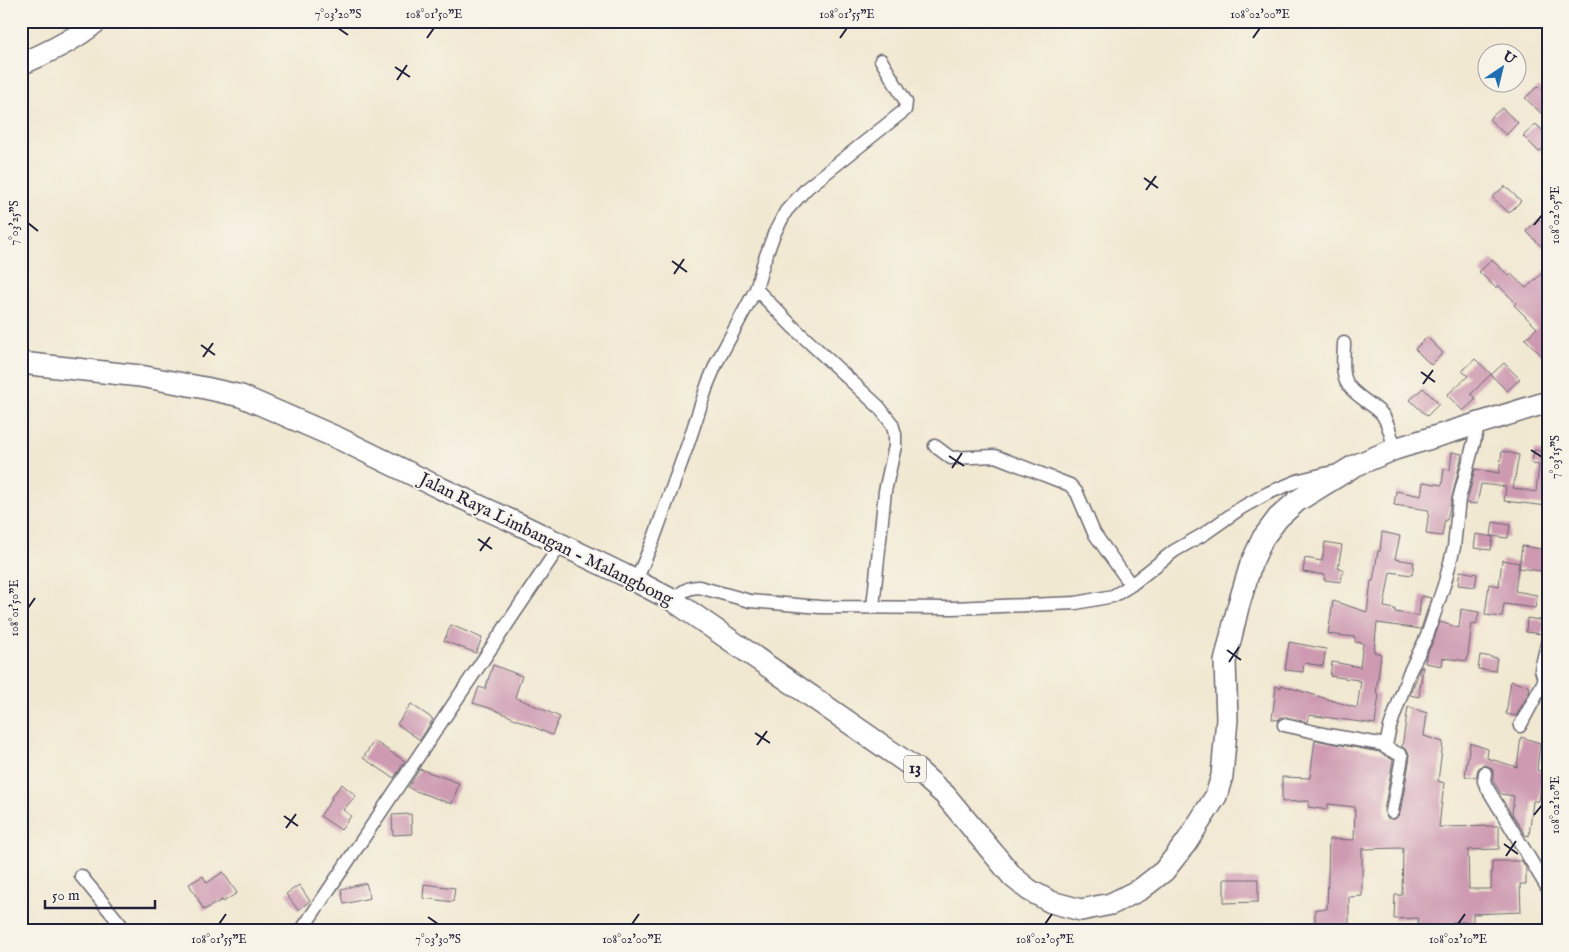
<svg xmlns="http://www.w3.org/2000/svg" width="1569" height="952" font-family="'IM FELL English',serif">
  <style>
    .building { fill: #cd9ab1 }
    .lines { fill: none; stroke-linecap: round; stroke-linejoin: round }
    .minor-casing { stroke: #6a6770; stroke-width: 15 }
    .trunk-casing { stroke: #6a6770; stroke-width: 24 }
    .minor { stroke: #fff; stroke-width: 12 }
    .trunk { stroke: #fff; stroke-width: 21 }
    .ticks { fill: none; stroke: #22223b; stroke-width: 2 }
    .labels { text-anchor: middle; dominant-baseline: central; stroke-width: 4; stroke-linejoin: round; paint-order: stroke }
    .shield { fill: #f7f3e8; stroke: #62616f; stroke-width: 1 }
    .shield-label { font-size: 16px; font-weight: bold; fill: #22223b }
    .street-label { font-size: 18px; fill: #22223b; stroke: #f7f3e8 }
    .neatline { fill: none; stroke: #22223b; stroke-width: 2 }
    .ticks-label { font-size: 12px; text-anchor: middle; fill: #22223b }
  </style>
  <rect width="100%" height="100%" fill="#f7f3e8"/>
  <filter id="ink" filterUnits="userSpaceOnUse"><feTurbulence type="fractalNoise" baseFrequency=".02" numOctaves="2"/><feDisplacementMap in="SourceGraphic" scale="10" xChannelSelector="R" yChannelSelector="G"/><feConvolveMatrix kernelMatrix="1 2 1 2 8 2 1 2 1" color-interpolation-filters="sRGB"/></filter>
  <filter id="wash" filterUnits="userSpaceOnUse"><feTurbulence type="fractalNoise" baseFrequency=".0096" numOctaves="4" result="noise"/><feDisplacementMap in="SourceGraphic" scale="20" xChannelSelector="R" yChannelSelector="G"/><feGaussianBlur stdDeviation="1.12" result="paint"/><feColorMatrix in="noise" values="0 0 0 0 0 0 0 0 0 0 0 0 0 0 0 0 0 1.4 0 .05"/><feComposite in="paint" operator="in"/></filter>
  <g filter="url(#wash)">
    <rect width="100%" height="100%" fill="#f1e8d1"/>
    <g id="blocks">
      <!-- building -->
      <path class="building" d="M1538,86L1548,95V108L1542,114L1525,98Z
        M1502,108L1518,123L1506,135L1489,119Z
        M1536,124L1548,136V144L1539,152L1523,136Z
        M1505,186L1521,201L1509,213L1492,197Z
        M1539,219L1548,228V241L1542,247L1526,231Z
        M1492,260L1509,276L1511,274L1526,288L1548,268V349L1541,355L1525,339L1537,328L1514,305L1516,303L1498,285L1496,288L1479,272Z
        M1427,337L1443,353L1431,365L1415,349Z
        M1475,359L1491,374L1471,394L1476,399L1463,411L1447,395L1468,376L1462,371Z
        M1504,363L1520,379L1507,391L1491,375Z
        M1423,388L1439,404L1427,416L1410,400Z
        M1534,450L1548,453V506L1504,501L1506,487L1481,484L1477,504L1467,503L1475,469L1499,473L1502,451L1519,455L1513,488L1536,492L1539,465L1532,464Z
        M1452,452L1462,454L1447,520H1445L1442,536L1426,534L1429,510L1394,505L1396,491L1421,496L1423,482L1442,485L1444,469L1450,470Z
        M1493,522L1510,525L1508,538L1491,536Z
        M1382,532L1400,536L1395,559L1414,562L1412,575L1390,572L1384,607L1395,609V612L1419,616L1421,596L1431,598L1421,629L1377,623L1374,652L1381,654L1376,694H1379L1375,724L1309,715L1307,722L1286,717H1281L1278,720L1272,719L1276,686L1281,688V685L1357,708L1361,681H1358V680L1330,676L1332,662L1360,667L1363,643L1355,642V637L1328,634L1333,601L1367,612L1371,581H1373L1378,551H1380Z
        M1476,534L1493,537L1491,550L1474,548Z
        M1325,542L1342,545L1338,568L1343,569L1341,582L1324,580L1325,575L1303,572L1305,558L1322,561Z
        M1522,546L1548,550V572L1519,568Z
        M1502,560L1519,563L1515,591L1537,595L1535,608L1504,604L1502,617L1485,615L1489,584L1499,586Z
        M1460,571L1477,574L1475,587L1458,585Z
        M1461,609L1479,612L1476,625L1472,624L1467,661L1443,658L1442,666L1425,663L1426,656L1434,639L1440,622L1459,628Z
        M1527,618L1545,621L1542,634L1526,632Z
        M451,625L482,638L476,653L444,641Z
        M1289,642L1326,649L1323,666L1304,663L1303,672L1285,670Z
        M1480,655L1497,658L1495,671L1478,669Z
        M493,665L522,676L515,697L560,717L552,735L493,709L473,703L479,687L485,689Z
        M1421,667H1423L1419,697L1410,695Z
        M1511,681L1530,687L1529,692L1516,716L1506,714Z
        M411,704L433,719L420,740L397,724Z
        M1408,707L1427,713L1424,736L1443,742L1438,781L1444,783L1439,827L1499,826V849L1468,850L1469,889H1491L1492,861H1522L1526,868V884H1520L1521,912L1473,914V922H1452V931H1418V918L1394,919L1395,895H1402L1403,848L1362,849V896L1349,897V931H1315V909H1327L1329,839L1354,840L1355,807L1328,804V810L1308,807L1309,801L1282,802V777L1310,778L1315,740L1379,752L1393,760L1384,811L1387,818L1395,819L1400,813L1410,758L1408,751L1402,747Z
        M1521,737L1540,743L1537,770L1543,772L1539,801H1533L1529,836L1525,835L1512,813L1514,796L1501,794L1493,781V770L1490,767L1486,765L1481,766L1478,769L1476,778L1465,776L1470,743L1488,749L1487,758L1517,767Z
        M374,741L405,761L394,778L363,758Z
        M420,769L459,783L452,804L413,790L408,787Z
        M342,784L356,796L343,810L351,816L341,830L320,816L332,799L331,797Z
        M411,814L412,834L393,835L392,815Z
        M223,872L237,893L223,902L222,900L204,910L189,884L203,876L207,883Z
        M1224,879H1258V902L1224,903Z
        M366,883L370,898L344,904L341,889Z
        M424,884L455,888L453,902L423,898Z
        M299,885L310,901L298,910L286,894Z"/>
    </g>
  </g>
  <g filter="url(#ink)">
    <use href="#blocks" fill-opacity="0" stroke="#6a6770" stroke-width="1"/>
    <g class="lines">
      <defs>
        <path id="minor" d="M756,289L792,326L879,407L892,424L895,434V446L885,491L873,607
          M1344,343C1344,353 1342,364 1344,374C1346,392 1369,401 1381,413C1389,422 1391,438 1395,449
          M935,446L951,458L995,456L1070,485L1077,493L1094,533L1131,585
          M636,581L654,538L689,441L708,383L717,362L756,289L764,261L774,234L786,211L807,188L905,110L906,102L881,60
          M674,601C680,592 688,587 699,587L750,601L820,607L953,608L1076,603L1113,596L1120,592L1131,585L1174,551L1204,534L1241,508L1268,493L1300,480L1333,472
          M1548,640L1541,669L1548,694
          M1284,725L1328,735L1386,745
          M1520,726L1544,681
          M1485,773L1484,781L1486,786L1548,889
          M1392,812L1402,757L1401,755L1386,748V745L1390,727L1409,673L1427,636L1445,582L1454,547L1459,499L1479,423
          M81,876L126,931
          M301,931L561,544"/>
        <path id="trunk" d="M21,64C47,53 75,40 97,21
          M21,363L140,376L205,388L241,396L340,439L440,488L525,527L624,575L674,601L916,769L945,795L1013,877L1029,890L1051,902L1081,910L1111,904L1141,889L1164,871L1186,843L1216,796L1222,776L1227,719L1225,662L1238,607L1251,564L1263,538L1278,518L1297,501L1354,466L1395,449L1548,402"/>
      </defs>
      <!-- minor casing -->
      <use href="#minor" class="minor-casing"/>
      <!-- trunk casing -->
      <use href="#trunk" class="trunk-casing"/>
      <!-- minor -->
      <use href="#minor" class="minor"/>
      <!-- trunk -->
      <use href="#trunk" class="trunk"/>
    </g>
  </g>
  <!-- ticks -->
  <path class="ticks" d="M338,28L348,35M427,38L434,28M840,38L847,28M1253,38L1260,28M395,67L410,77M397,80L407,65M1144,178L1158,188M1146,190L1156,176M28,223L38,231M1534,225L1542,215M672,261L687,272M674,274L684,259M201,345L215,355M203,357L213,343M1421,372L1435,382M1423,384L1433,370M1531,450L1542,457M949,456L964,466M952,468L962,453M478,539L492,549M480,551L490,537M28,608L35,598M1227,650L1241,660M1229,662L1239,647M755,733L770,743M757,745L767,731M1534,815L1542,805M284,816L298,826M286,828L296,814M1504,844L1518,854M1506,856L1516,841M428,917L438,924M219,924L226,914M632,924L639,914M1045,924L1052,914M1458,924L1465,914"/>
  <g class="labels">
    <!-- shield labels -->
    <rect class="shield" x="904" y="755.5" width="22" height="27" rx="4"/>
    <g class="shield-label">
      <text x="915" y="769">13</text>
    </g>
    <!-- street labels -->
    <g class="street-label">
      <text transform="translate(546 540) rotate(26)">Jalan Raya Limbangan - Malangbong</text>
    </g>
  </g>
  <!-- margin -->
  <rect width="1569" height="952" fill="none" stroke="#f7f3e8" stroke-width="55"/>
  <!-- north arrow -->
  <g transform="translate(1502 68) rotate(35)"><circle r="24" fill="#f7f3e8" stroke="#a29fa3"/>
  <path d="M0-4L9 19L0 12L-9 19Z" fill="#1f6fb2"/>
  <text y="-8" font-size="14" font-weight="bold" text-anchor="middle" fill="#22223b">U</text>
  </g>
  <!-- scale -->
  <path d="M45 900v8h110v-8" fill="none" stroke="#22223b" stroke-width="2.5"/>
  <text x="52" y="900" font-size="15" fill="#22223b" stroke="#f7f3e8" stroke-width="4" paint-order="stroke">50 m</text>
  <rect x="28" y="28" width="1514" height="896" class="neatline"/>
  <g class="ticks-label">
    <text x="338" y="18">7°03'20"S</text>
    <text x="434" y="18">108°01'50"E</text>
    <text x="847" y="18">108°01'55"E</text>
    <text x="1260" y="18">108°02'00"E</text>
    <text transform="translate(1555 215) rotate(-90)" y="4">108°02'05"E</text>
    <text transform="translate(14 223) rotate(-90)" y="4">7°03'25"S</text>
    <text transform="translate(1555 457) rotate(-90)" y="4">7°03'15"S</text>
    <text transform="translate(14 608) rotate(-90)" y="4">108°01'50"E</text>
    <text transform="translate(1555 805) rotate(-90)" y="4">108°02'10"E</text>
    <text x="219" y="943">108°01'55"E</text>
    <text x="438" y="943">7°03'30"S</text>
    <text x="632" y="943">108°02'00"E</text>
    <text x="1045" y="943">108°02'05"E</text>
    <text x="1458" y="943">108°02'10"E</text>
  </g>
</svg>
